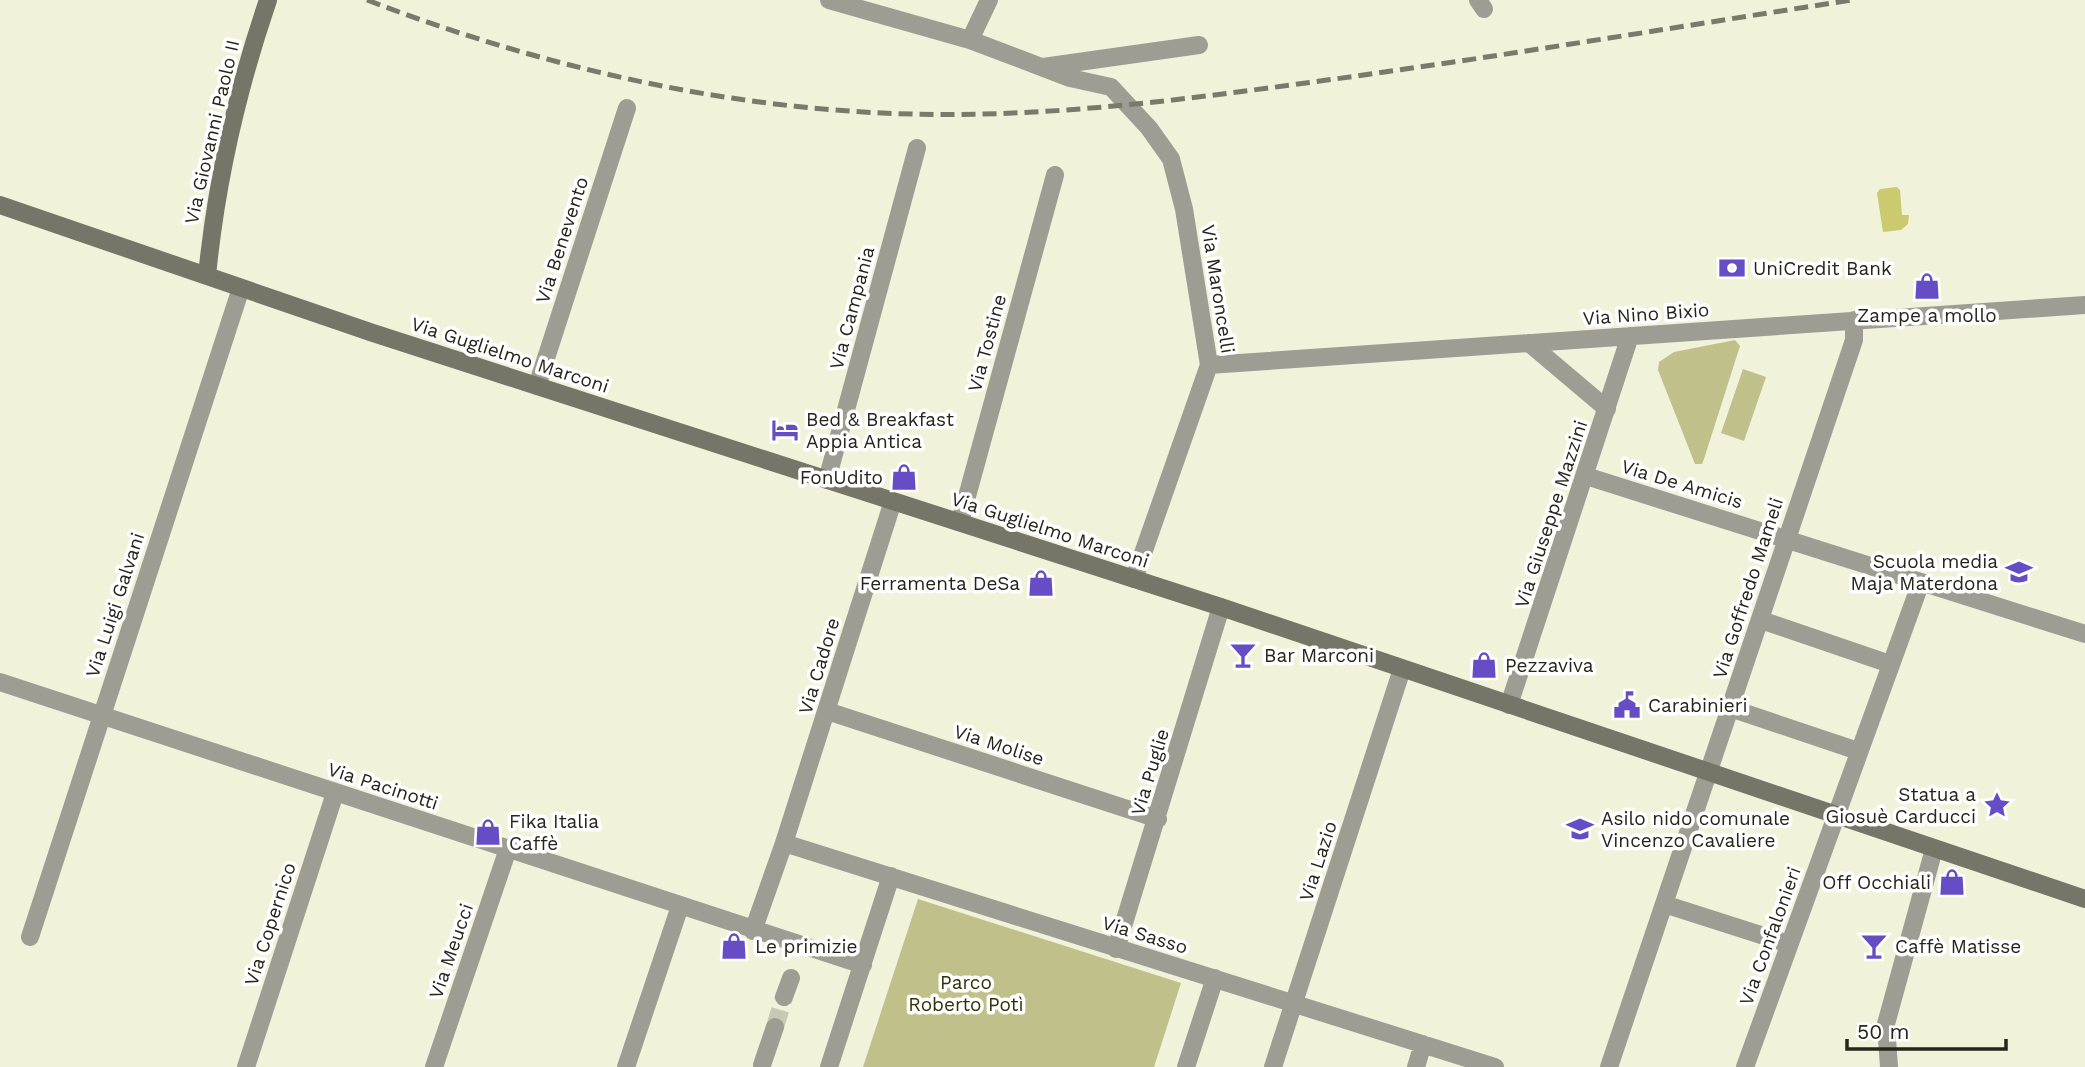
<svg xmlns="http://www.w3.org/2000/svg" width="2085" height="1067" font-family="'Work Sans',sans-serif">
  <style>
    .green { fill: #c0c08b }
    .water { fill: #ccca6f }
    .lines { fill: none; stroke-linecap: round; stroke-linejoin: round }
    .street-tunnel { stroke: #c8c9b4; stroke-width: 18; stroke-dasharray: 18 9; stroke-linecap: butt }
    .street { stroke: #9d9d93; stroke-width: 18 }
    .secondary { stroke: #757568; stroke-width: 18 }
    .rail { stroke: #7a7a6b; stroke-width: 5; stroke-dasharray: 14 7; stroke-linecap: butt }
    .labels { text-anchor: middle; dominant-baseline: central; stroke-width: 7; stroke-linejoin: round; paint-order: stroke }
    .street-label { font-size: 19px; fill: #25251c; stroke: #fff }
    .poi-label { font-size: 19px; fill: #25251c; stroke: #fff; text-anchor: start }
    .park-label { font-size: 19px; fill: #313007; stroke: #fff }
  </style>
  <rect width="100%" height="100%" fill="#f1f2da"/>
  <!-- green -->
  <path class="green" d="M1735,340L1740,346L1704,459L1702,464H1695L1658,370L1659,362L1674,352Z
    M1743,369L1766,377L1744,441L1721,433Z
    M918,899L1181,983L1154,1067H863Z"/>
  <!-- water -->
  <path class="water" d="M1897,187L1900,190L1902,215H1909L1908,224L1901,230L1883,232L1877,193L1880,189Z"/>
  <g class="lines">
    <!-- street-tunnel -->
    <path class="street-tunnel" d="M775,1027L784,997"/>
    <!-- street -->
    <path class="street" d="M829,0L970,40L1070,78L1111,87L1149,128L1171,159L1184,209L1209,365L1134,579
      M1478,0L1484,9
      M970,40L989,0
      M1043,67L1199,45
      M1529,343L1607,409
      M1209,365L2085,305
      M537,386L627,108
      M1586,476L2085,634
      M827,480L917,148
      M960,522L1055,175
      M1761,620L1890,664
      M0,682L863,965
      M1509,705L1630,336
      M1730,708L1858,751
      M827,711L1158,819
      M784,843L1495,1067
      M1664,904L1789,944
      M753,931L784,843L893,501
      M30,937L241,288
      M1116,949L1221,607
      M784,997L791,978
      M762,1065L775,1027
      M246,1067L335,793
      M434,1067L508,849
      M626,1067L680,906
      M829,1067L891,876
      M1186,1067L1215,978
      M1273,1067L1402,669
      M1416,1067L1423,1044
      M1609,1067L1854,340V320
      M1745,1067L1921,582
      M1889,1067L1886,1024L1934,849"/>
    <!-- secondary -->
    <path class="secondary" d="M0,205L373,333L1221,607L2085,899
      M207,276C216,183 238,88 268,0"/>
    <!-- rail -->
    <path class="rail" d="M367,0C531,63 706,105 883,113C1030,120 1174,101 1320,81C1498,57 1675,27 1852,0"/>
  </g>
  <!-- icons -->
  <defs>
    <symbol id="bank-bare" viewBox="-9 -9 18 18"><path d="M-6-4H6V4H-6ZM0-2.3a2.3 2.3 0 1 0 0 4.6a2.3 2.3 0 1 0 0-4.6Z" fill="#664dc6" stroke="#fff" stroke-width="2.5" paint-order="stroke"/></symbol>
    <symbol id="shop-bare" viewBox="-9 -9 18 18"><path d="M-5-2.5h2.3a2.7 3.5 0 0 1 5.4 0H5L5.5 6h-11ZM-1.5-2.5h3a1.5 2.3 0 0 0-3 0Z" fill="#664dc6" stroke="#fff" stroke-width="2.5" paint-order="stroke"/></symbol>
    <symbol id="hotel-bare" viewBox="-9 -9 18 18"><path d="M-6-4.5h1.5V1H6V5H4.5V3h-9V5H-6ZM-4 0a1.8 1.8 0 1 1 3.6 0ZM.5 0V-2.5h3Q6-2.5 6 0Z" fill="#664dc6" stroke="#fff" stroke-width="2.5" paint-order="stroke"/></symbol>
    <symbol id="school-bare" viewBox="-9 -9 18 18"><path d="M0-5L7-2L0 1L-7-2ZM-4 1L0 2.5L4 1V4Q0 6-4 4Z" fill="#664dc6" stroke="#fff" stroke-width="2.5" paint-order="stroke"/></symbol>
    <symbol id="bar-bare" viewBox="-9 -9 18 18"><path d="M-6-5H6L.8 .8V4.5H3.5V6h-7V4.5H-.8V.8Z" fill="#664dc6" stroke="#fff" stroke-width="2.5" paint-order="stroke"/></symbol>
    <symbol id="civic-bare" viewBox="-9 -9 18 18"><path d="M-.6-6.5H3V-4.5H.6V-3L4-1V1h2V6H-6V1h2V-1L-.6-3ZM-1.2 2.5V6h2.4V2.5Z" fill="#664dc6" stroke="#fff" stroke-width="2.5" paint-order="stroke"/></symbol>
    <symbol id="sight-bare" viewBox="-9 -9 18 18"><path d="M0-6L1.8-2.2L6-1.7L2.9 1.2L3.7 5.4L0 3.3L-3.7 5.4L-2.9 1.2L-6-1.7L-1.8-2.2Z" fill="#664dc6" stroke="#fff" stroke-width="2.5" paint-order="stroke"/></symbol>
  </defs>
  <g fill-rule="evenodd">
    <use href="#bank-bare" x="1713" y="249" width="38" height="38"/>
    <use href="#shop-bare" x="1908" y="267" width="38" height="38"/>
    <use href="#hotel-bare" x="766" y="411" width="38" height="38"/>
    <use href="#shop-bare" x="885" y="458" width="38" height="38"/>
    <use href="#school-bare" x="2000" y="553" width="38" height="38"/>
    <use href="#shop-bare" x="1022" y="564" width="38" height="38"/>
    <use href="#bar-bare" x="1224" y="636" width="38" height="38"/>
    <use href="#shop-bare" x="1465" y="646" width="38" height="38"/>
    <use href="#civic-bare" x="1608" y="686" width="38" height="38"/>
    <use href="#sight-bare" x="1978" y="786" width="38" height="38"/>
    <use href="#school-bare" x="1561" y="810" width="38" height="38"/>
    <use href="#shop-bare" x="469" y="813" width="38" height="38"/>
    <use href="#shop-bare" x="1933" y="863" width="38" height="38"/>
    <use href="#shop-bare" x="715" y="927" width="38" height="38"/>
    <use href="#bar-bare" x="1855" y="927" width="38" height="38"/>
  </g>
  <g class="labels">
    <!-- street labels -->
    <g class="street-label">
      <text transform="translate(212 132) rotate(-77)">Via Giovanni Paolo II</text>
      <text transform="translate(562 240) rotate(-72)">Via Benevento</text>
      <text transform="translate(1218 289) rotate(81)">Via Maroncelli</text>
      <text transform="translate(852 308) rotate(-75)">Via Campania</text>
      <text transform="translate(1646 314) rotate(-4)">Via Nino Bixio</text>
      <text transform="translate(987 343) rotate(-75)">Via Tostine</text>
      <text transform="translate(510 355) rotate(18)">Via Guglielmo Marconi</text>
      <text transform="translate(1682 484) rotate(17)">Via De Amicis</text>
      <text transform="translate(1551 514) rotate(-72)">Via Giuseppe Mazzini</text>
      <text transform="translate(1050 530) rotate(18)">Via Guglielmo Marconi</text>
      <text transform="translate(1748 588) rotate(-72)">Via Goffredo Mameli</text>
      <text transform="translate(115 605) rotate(-72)">Via Luigi Galvani</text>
      <text transform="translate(819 666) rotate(-73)">Via Cadore</text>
      <text transform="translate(999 745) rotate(18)">Via Molise</text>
      <text transform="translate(1150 772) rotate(-73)">Via Puglie</text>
      <text transform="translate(383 786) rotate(18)">Via Pacinotti</text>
      <text transform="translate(1318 861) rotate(-72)">Via Lazio</text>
      <text transform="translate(270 924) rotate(-72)">Via Copernico</text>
      <text transform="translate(1145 935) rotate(17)">Via Sasso</text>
      <text transform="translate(1770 936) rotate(-70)">Via Confalonieri</text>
      <text transform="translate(451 951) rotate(-71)">Via Meucci</text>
    </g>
    <!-- poi labels -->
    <g class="poi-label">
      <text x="1753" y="268">UniCredit Bank</text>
      <text x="1927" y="315" text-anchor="middle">Zampe a mollo</text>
      <text x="806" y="419">Bed &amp; Breakfast<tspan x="806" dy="22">Appia Antica</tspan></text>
      <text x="883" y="477" text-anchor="end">FonUdito</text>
      <text x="1998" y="561" text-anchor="end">Scuola media<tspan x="1998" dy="22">Maja Materdona</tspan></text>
      <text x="1020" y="583" text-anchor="end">Ferramenta DeSa</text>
      <text x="1264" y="655">Bar Marconi</text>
      <text x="1505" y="665">Pezzaviva</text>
      <text x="1648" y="705">Carabinieri</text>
      <text x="1976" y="794" text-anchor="end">Statua a<tspan x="1976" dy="22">Giosuè Carducci</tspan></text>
      <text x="1601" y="818">Asilo nido comunale<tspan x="1601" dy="22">Vincenzo Cavaliere</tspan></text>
      <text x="509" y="821">Fika Italia<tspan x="509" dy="22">Caffè</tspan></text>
      <text x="1931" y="882" text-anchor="end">Off Occhiali</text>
      <text x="755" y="946">Le primizie</text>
      <text x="1895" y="946">Caffè Matisse</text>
    </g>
    <!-- park labels -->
    <g class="park-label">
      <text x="966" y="982">Parco<tspan x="966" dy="22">Roberto Potì</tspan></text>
    </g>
  </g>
  <!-- scale -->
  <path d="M1847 1039v10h159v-10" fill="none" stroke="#25251c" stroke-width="3.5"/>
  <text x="1857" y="1039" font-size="21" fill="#25251c" stroke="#ffffff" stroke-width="5" paint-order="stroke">50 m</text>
</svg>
